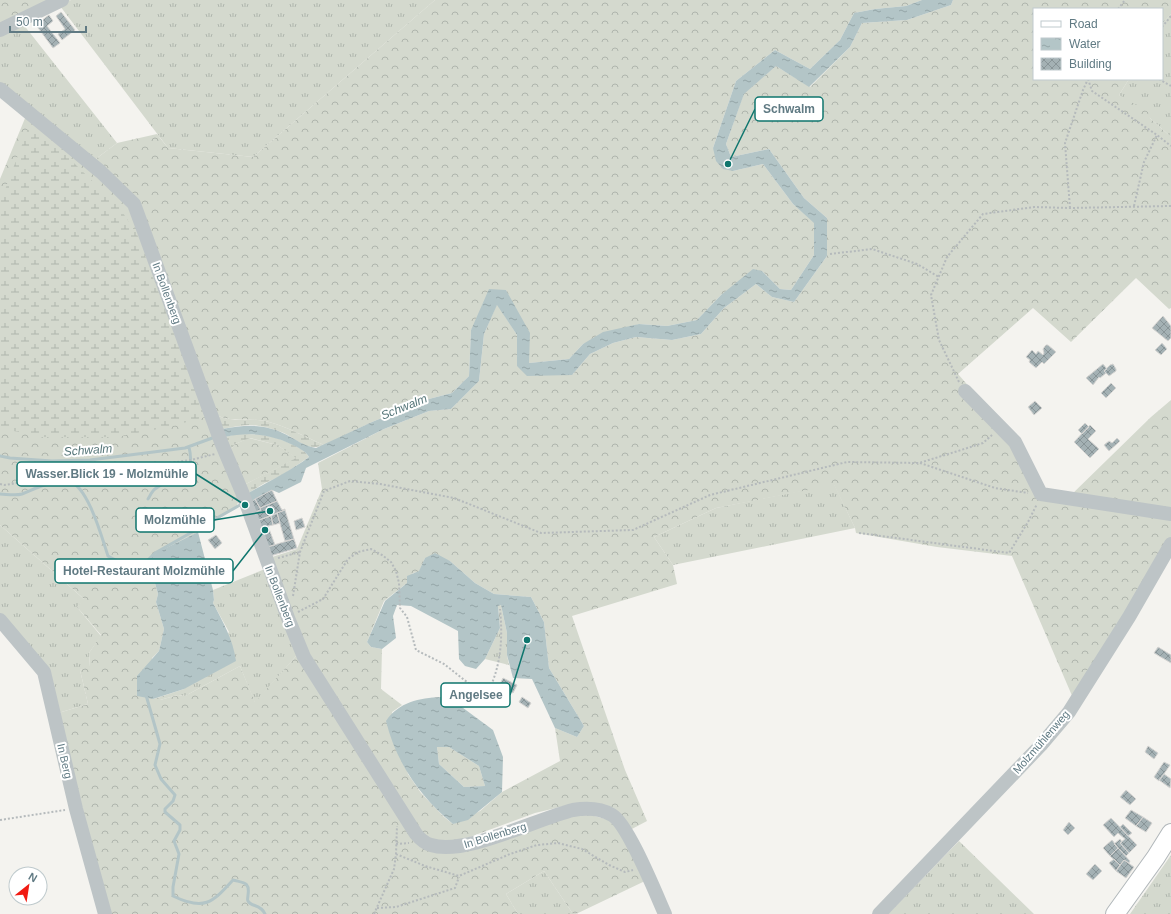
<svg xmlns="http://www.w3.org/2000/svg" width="1171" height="914" font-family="Arial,sans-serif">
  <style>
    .grass { fill: url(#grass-tufts) }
    .forest { fill: url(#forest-crowns); fill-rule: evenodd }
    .wetland { fill: url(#wetland-marsh) }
    .water { fill: url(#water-ripples); fill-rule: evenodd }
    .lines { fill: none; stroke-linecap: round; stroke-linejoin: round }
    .stream { stroke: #b3c5c7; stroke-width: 3 }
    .building { fill: url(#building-cross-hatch); stroke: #d5d4d2 }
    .major-casing { stroke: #b1b7ba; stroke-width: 20 }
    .path { stroke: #b5babc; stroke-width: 2; stroke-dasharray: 2 2; stroke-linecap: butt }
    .minor { stroke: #bdc4c6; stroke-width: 14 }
    .major { stroke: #fff; stroke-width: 18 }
    .labels { text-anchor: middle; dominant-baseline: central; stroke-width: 4; stroke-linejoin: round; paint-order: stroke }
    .street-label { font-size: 11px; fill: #607a83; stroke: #fff }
    .water-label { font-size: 12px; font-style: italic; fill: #57777a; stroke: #fff }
    .leader { fill: none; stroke: #0f766e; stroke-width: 1.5 }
    .callout-dot { fill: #0f766e; stroke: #fff; stroke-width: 1.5 }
    .callout { fill: #fff; stroke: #0f766e; stroke-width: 1.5 }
    .callout-label { font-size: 12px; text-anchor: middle; font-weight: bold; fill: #607a83 }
  </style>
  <defs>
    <pattern id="grass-tufts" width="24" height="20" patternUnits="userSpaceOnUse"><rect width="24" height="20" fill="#d4d9ce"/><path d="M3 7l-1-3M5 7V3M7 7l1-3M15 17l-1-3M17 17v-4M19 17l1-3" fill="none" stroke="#afb5ad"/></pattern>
    <pattern id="forest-crowns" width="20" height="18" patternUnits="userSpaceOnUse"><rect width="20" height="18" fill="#d4d9ce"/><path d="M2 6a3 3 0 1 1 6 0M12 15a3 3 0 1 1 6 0" fill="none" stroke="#afb5ad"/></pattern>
    <pattern id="wetland-marsh" width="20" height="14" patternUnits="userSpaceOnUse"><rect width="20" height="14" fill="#d4d9ce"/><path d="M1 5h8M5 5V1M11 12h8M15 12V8" fill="none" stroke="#afb5ad"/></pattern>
    <pattern id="water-ripples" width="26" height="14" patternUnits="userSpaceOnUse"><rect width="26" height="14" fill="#b3c5c7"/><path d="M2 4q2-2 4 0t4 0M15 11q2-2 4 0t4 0" fill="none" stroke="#95a5a7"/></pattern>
    <pattern id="building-cross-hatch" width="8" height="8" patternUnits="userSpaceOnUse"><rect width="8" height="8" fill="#a4b1b4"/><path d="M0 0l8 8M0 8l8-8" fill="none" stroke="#899598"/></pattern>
  </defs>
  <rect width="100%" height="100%" fill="#f4f3ef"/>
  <!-- grass -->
  <path class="grass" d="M71,0H435L253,157L168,148L60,6Z
    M1171,14V137L1150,118L1119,95L1129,79H1162V24Z
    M23,24L117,143L93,161L0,86V35Z
    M834,484L855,528L673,565L654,537L716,508Z
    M0,525L85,600L77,607L101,636L89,653L90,667L80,670L88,704L55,714L46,671L0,618Z
    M265,569L297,655L255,703L240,666L185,696L178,695L160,700V697L184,689L229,632L213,603L214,600L213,590Z
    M501,605L507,633V655L509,665L485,659L500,628L498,606Z
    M959,841L1034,914H888Z
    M1171,855V914H1130Z
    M544,871L573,914H518L506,894Z"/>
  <!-- forest -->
  <path class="forest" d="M0,0H71L0,35Z
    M435,0H922L906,6L875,9L854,13L840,40L810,69L775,50L736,81L713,148L733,171L763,164L793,204L815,223L814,255L791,290L780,289L762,271L721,295L697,320L667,326L639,324L583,344L569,359L529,363L506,290L471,330L469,376L452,393L425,400L372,422L324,445C306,437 287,427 269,422C253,417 230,423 217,415L149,233L93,161L117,143L157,134L168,148L253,157Z
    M953,0H1171V14L1162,24V9H1034V79H1129L1119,95L1148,112L1150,118L1171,137V308L1169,309L1136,278L1071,342L1033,308L958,374L1014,438L1037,484L1068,498L1151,417L1171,400V540L1073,698L1012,556L937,547L856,533L855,528L834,485L716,508L654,537L673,565L677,584L572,616L625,770L647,821L630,830L577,803L535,813L467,838L446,843L430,840L418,831L307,656L269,558L297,549L322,489L318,463L384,429L429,411L451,409L479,381L484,334L497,304L517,335V366L572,375L590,354L613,343L636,337L672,340L701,334L724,308L756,284L772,297L794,302L827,256V218L804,198L769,149L731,157L726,144L744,93L776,66L810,87L850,47L862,23L907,20L951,5ZM425,558L450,561L475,583L494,594L531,597L544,622L549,668L584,726L577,737L555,728L560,761L502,792L480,811L453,824L444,817L421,793L408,774L392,712L402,705L381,689L382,649L371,647L367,642L384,601L407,583L413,573L419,572Z
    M28,111L126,201L240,501L237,504L238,506L198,532L158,552L150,565L158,594L156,602L164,629L159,651L152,658L153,699L160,697V700L178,695L185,696L240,666L255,702L297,655L428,849L578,812L614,821L645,881L576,914H573L544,871L506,894L518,914H110L55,714L88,704L80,670L90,666L89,653L101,635L77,607L84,599L0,525V179Z
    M249,438L277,445L297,458L242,486L230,451L235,444Z
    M437,747H449L479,766L485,786L464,787L439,764Z"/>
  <!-- wetland -->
  <path class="wetland" d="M31,121L119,207L137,234L205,417L169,427L116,437H42L0,428V203Z
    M217,415C230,423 253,417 269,422C287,427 306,437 324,445C307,452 298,440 284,433C276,430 267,427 259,426C247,423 234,427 222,429Z
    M237,434C247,434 258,434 268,436C279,438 304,447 309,457L281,476L265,483L245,495L242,486L296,458L277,445L250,438L235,444L230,451L225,437Z"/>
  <!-- water -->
  <path class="water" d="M922,0H953L951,5L907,20L862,23L850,47L809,87L776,66L744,94L726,144L731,157L769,149L804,198L827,218V256L794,302L772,297L756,284L724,308L701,334L672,340L636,337L613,343L590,354L572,375L527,376L517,366V335L497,305L484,334L479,381L451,409L429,411L384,429L306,468L301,482L279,493L272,490L250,503L245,495C267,482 289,472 309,457C306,452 302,450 297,447C275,435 250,431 225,437L222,429C245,425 263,423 285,434C295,439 304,446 316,448L372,422L425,400L452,393L469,376L471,330L489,289L506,290L530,333L529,363L569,359L583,344L603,332L639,324L667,326L697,320L721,295L753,269L762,271L780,289L791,290L814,255V223L793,204L763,164L733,171L723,169L716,161L713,148L736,81L775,50L810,69L840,40L854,13L875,9L906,6Z
    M198,532L213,590L214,600L213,603C223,622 233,639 236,661L184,689L153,699L137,696V676L159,651L164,629L156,602L158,594L150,565L151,558L158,552Z
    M435,553L450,561L475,583L494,594L531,597L544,622L549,668L584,726L577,737L555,728L532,679L513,678L507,655V633L501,605L498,606L500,628L485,659L476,669L465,666L459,659L458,631L411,606L397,605L393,616L396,638L382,649L371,647L367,642L385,601L407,583V576L419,571L425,558Z
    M441,697L455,702L493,730L503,757L502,792L468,820L453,824C420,797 396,762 386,721C399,702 419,698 441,697ZM437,747H449L479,766L485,786L464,787L439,764Z"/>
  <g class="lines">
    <!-- stream -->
    <path class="stream" d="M0,456L10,458L52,461L90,460L185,448L215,437
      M0,494C6,494 15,496 22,494C30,491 37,487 45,485C52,482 61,478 69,481C88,486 102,538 108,556C120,564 132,564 145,563
      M148,499C150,496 152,491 155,489C173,474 197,481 189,447
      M154,575L145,563L155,553L240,505
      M146,695L160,744L155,765L161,779L175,795L173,801L165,809V812L180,825V830L174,841L179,854L173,887V896C204,911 212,903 233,880C244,883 250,882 248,895C248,897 247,900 248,901C251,907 261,904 265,914"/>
  </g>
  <!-- building -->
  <path class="building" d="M61,12L75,30L62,40L58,34L65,29L56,16Z
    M49,15L53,21L47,26L60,43L53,48L36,25Z
    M1163,316L1171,326V338L1168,341L1152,328Z
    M1162,343L1167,349L1161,355L1155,350Z
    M1046,345H1048L1056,352L1044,364L1042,362L1036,368L1029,362L1030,360L1026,357L1032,350L1036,354L1038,351L1043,355L1044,353L1043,349Z
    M1103,364L1107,369L1104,371L1106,373L1100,378L1099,377L1093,385L1086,378Z
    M1113,364L1116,369V371L1109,376L1104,371L1110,365Z
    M1111,383L1116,388L1106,398L1101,393Z
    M1035,401L1042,408L1034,415L1028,407Z
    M1085,423L1089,427L1082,434L1078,430Z
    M1090,425L1096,431L1088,439L1099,449L1090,458L1074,442Z
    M1117,438L1120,441L1109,451L1104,445L1109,441L1112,443Z
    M272,490L277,501L260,508L255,499Z
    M255,499L261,510L255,512L250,503Z
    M277,501L282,510L285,509V510L259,520L254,512L261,510L260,508Z
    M285,510L294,539L285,541L277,513Z
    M277,513L280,523L273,525L271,516Z
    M271,516L273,525L268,526L275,545L267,547L259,520Z
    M302,518L305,527L296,530L294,521Z
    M216,535L222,543L215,549L208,540Z
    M294,539L297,548L270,556L267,547Z
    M1158,647L1171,655V663L1154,653Z
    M503,678L517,685L513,693L499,686Z
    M522,697L531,703L528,708L519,702Z
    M1148,746L1158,753L1154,759L1145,752Z
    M1164,762L1170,765L1159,781L1154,777Z
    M1164,774L1171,779L1170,788L1159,780Z
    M1126,790L1136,799L1130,805L1120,797Z
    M1131,810L1143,817L1136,826L1125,818Z
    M1143,817L1152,823L1146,832L1136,826Z
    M1111,818L1137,845L1129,853L1120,843L1125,839L1118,833L1114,837L1103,825Z
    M1069,822L1075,828L1068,835L1063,830Z
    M1123,824L1132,833L1128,836L1120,827Z
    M1120,839L1122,842L1120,843L1129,853L1126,856L1114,844Z
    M1112,840L1118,848L1110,856L1103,848Z
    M1118,848L1130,861L1129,863L1124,860L1120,865L1110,856Z
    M1114,859L1120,865L1116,871L1109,863Z
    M1124,860L1134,867L1126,878L1116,871Z
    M1095,864L1102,871L1093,880L1086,874Z"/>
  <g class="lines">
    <defs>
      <path id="major" d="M1115,914L1156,857L1171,833"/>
    </defs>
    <!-- major casing -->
    <use href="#major" class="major-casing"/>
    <!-- path -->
    <path class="path" d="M1118,9L1125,0
      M1162,27L1171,16
      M1088,79L1092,91L1157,135L1171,146
      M1159,79L1171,86
      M1134,206L1144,162L1157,135
      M1070,208L1065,143L1083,90L1088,79
      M830,254L872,249L917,264L939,277
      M959,382L939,340L931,295L947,257L983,214L1034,207L1070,208L1171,206
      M920,463L995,488L1028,493
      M0,484L4,485L18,483L46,474L79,468L100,466L133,468L191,460L215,454
      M859,533L1009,553L1028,522L1037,504
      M278,558L300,552
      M293,596L300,552L324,491L350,481L380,484L454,498L541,533L633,530L710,495L847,462L919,463L958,451L983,443L992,435
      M298,612L323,599L348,559L358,552L371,549L382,555L391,562L396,571L399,583L400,608L407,617L416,650L444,664L481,693
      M486,696C501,668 503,640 500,609
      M0,820L65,810
      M396,844L409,843
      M396,854L425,866L459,876L510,854L537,845L558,843L582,849L609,865L625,872L633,870
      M377,908L396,907L455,888L459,877
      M374,914L394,869L396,854L397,826"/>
    <!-- minor -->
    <path class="minor" d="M0,30L62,0
      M0,89L101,172L134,204L221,442L242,492L288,618L304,657L416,834C420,839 424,843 431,845C465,856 536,819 573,810C585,808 600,808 612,815C628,824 656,894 665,914
      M965,391L1015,442L1041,494L1171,514
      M0,620L44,672L76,809L105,914
      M879,914L1041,745L1069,712L1129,617L1171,544"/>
    <!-- major -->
    <use href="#major" class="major"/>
  </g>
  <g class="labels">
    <!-- street labels -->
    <g class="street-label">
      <text transform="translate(167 293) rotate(70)">In Bollenberg</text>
      <text transform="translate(280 596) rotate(69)">In Bollenberg</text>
      <text transform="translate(1041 742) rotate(-49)">Molzmühlenweg</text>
      <text transform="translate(65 761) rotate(77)">In Berg</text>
      <text transform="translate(495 835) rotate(-17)">In Bollenberg</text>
    </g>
    <!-- water labels -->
    <g class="water-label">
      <text transform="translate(404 407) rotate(-22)">Schwalm</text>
      <text transform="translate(88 450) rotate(-4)">Schwalm</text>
    </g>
  </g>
  <!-- callouts -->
  <path class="leader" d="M728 164L755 109M245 505L196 474M270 511L214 520M265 530L233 571M527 640L510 695"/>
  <g class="callout-dot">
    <circle cx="728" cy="164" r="4"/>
    <circle cx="245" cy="505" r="4"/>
    <circle cx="270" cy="511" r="4"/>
    <circle cx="265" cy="530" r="4"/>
    <circle cx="527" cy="640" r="4"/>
  </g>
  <g class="callout">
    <rect x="755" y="97" width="68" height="24" rx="4"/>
    <rect x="17" y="462" width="179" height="24" rx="4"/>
    <rect x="136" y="508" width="78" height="24" rx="4"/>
    <rect x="55" y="559" width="178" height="24" rx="4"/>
    <rect x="441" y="683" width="69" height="24" rx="4"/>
  </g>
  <g class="callout-label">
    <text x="789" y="113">Schwalm</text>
    <text x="107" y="478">Wasser.Blick 19 - Molzmühle</text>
    <text x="175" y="524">Molzmühle</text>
    <text x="144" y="575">Hotel-Restaurant Molzmühle</text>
    <text x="476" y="699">Angelsee</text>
  </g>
  <!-- legend -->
  <rect x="1033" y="8" width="130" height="72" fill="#ffffff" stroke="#bfcacd"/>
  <rect x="1041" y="21" width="20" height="6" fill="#ffffff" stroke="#bfcacd"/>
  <text x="1069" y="28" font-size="12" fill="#607a83">Road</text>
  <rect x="1041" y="38" width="20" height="12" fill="url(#water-ripples)" stroke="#bfcacd"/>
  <text x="1069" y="48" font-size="12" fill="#607a83">Water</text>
  <rect x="1041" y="58" width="20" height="12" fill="url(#building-cross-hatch)" stroke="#bfcacd"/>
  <text x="1069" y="68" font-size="12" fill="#607a83">Building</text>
  <!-- north arrow -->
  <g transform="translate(28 886) rotate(30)"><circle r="19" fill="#ffffff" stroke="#bfcacd"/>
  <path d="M0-3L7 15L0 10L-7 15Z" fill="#f11b12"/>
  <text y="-6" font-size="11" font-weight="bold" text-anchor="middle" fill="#607a83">N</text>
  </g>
  <!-- scale -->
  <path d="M10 26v6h76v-6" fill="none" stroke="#607a83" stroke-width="2"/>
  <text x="16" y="26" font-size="12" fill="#607a83" stroke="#ffffff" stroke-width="3" paint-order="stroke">50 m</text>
</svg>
